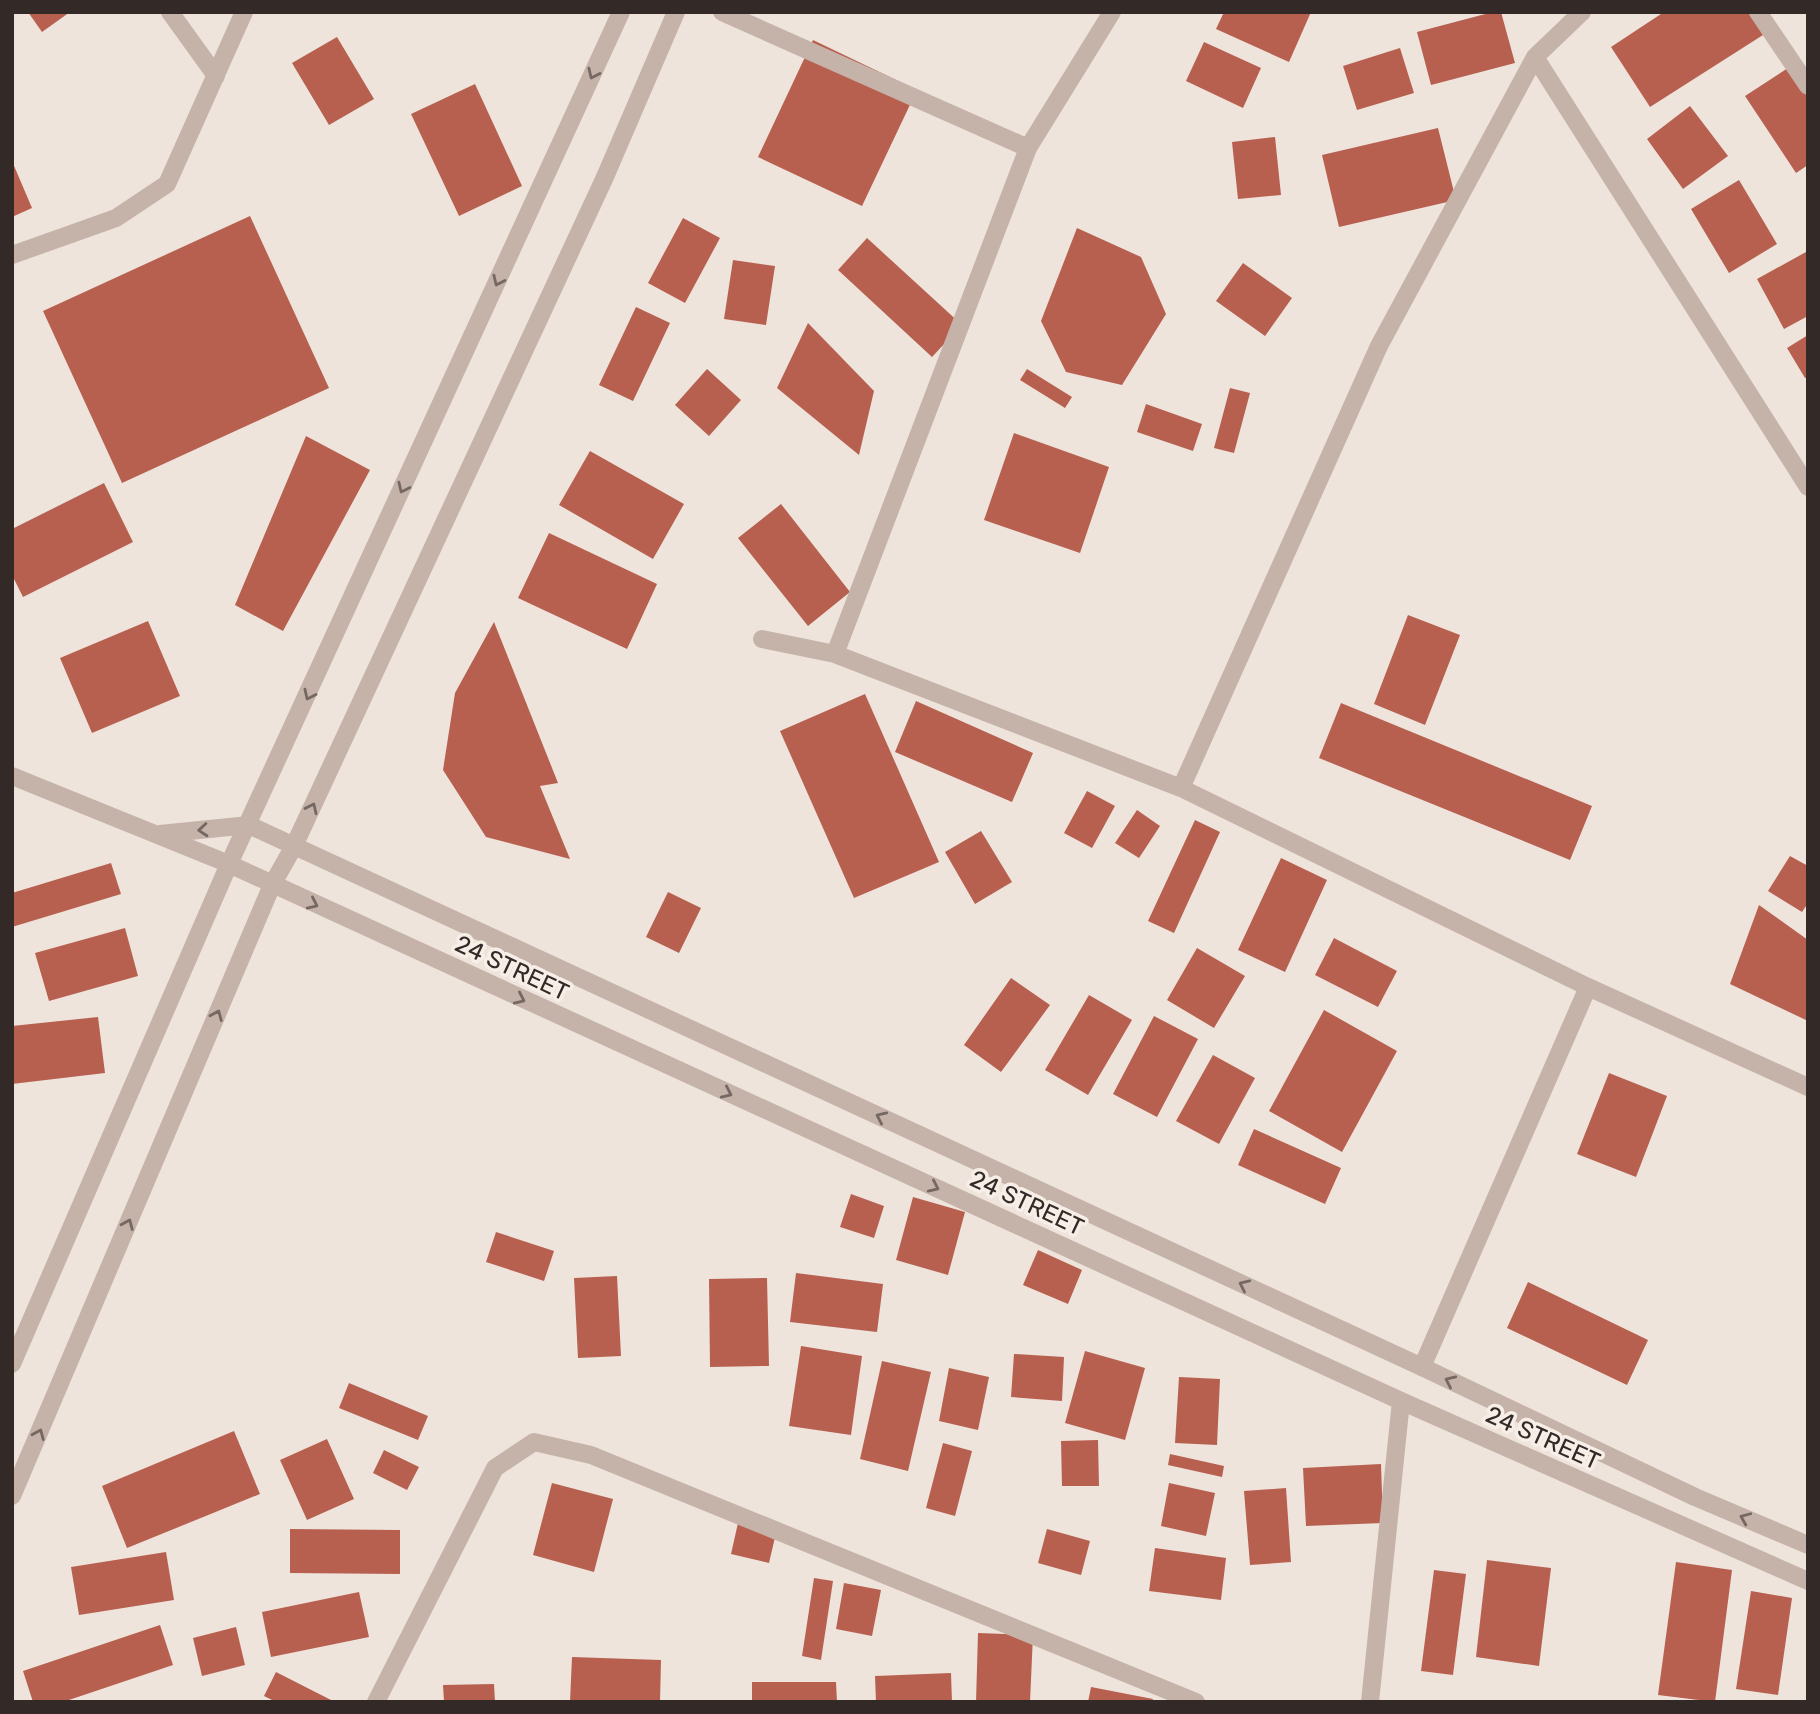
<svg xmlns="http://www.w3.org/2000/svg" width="1820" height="1714" font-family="Rubik,sans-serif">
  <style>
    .building { fill: #b76050 }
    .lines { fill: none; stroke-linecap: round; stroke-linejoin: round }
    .minor { stroke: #c5b3a9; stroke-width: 18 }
    .tertiary { stroke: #c5b3a9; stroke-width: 18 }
    .oneway { stroke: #756862 }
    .labels { text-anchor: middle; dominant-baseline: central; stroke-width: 7; stroke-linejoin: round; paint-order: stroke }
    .street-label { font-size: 24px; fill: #332a28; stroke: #f7eee7 }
  </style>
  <rect width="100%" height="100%" fill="#eee4db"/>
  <!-- building -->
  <path class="building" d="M28,12H70L42,32Z
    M1224,12H1311L1289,62L1216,29Z
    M1493,12H1501L1515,63L1431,85L1417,32Z
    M1664,12H1764L1774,28L1650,107L1611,47Z
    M337,37L374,99L329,125L292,63Z
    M813,40L917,90L862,206L758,157Z
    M1204,42L1261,68L1243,108L1186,81Z
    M1400,48L1414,93L1357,110L1343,66Z
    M1791,66L1808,91V165L1796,173L1745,96Z
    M475,84L522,186L459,216L411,114Z
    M1690,106L1728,156L1683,189L1647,139Z
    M1438,128L1456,200L1339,227L1322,155Z
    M1275,137L1281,195L1238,199L1232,142Z
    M12,161L32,208L12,217Z
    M1739,180L1777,244L1729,273L1691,209Z
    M250,216L329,388L122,483L43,311Z
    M683,218L720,238L685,303L648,283Z
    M1077,228L1141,257L1166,314L1122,385L1066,372L1041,321Z
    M867,238L962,325L932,357L838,270Z
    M1806,252L1808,316L1784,329L1757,279Z
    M733,260L775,266L766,325L724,319Z
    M1243,263L1292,298L1265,336L1216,301Z
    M636,307L670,323L633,401L599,385Z
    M808,323L874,391L859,455L777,388Z
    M1808,335V377L1805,378L1787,348Z
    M707,369L741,400L709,436L675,405Z
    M1027,369L1072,397L1065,408L1020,380Z
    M1230,388L1250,393L1234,453L1214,448Z
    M1146,404L1202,424L1193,451L1137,432Z
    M1014,433L1109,467L1080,553L984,520Z
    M306,436L370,470L283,631L235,605Z
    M590,451L684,504L653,559L559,505Z
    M104,483L133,542L23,597L12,575V529Z
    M781,504L850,592L808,626L738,538Z
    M549,533L657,584L627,649L518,598Z
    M1408,615L1460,635L1425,725L1374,704Z
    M148,621L180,696L92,733L60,658Z
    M494,622L558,783L540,786L570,859L486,837L443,770L455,693Z
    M865,694L939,862L854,898L780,731Z
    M916,701L1033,753L1012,802L895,752Z
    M1341,703L1592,806L1570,860L1319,758Z
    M1087,791L1115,806L1092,848L1064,833Z
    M1137,810L1160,826L1139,858L1115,843Z
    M1195,820L1220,832L1174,933L1148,921Z
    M981,831L1012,882L975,904L945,852Z
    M1790,856L1808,866V903L1802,912L1768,891Z
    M1281,858L1327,880L1285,972L1238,950Z
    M111,863L121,894L12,927V893Z
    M668,892L701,908L679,953L646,937Z
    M1759,905L1808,940V1021L1730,984Z
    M125,928L138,976L49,1001L35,953Z
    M1334,938L1397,971L1378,1007L1315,975Z
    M1197,948L1245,976L1214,1028L1167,1000Z
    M1011,978L1050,1005L1001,1072L964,1045Z
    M1089,995L1132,1020L1088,1095L1045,1070Z
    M1324,1010L1397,1051L1342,1152L1269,1111Z
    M1154,1016L1198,1039L1157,1117L1113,1094Z
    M98,1017L105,1073L12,1084V1026Z
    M1213,1055L1255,1078L1219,1144L1176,1121Z
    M1609,1073L1667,1096L1636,1177L1577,1154Z
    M1254,1129L1341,1168L1325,1204L1238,1165Z
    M851,1194L884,1206L874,1238L840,1227Z
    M913,1197L965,1212L948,1275L896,1260Z
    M496,1232L554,1251L544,1281L486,1262Z
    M1038,1250L1082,1270L1068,1304L1023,1285Z
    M796,1273L883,1284L877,1332L790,1322Z
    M617,1276L621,1356L578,1358L574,1278Z
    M767,1278L769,1366L710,1367L709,1279Z
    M1528,1282L1648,1340L1627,1385L1507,1328Z
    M801,1346L862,1356L851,1435L789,1426Z
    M1085,1351L1145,1368L1125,1440L1065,1423Z
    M1014,1354L1064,1357L1062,1401L1011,1397Z
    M882,1361L931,1372L908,1471L860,1459Z
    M949,1368L989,1377L978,1430L939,1421Z
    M1179,1377L1220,1379L1217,1445L1175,1443Z
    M349,1383L428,1416L418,1440L339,1408Z
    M234,1431L260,1494L127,1548L102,1486Z
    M327,1439L354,1499L307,1520L280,1460Z
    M1098,1440L1099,1486H1062L1061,1441Z
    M943,1443L972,1451L955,1516L926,1508Z
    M384,1450L419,1467L407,1490L373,1473Z
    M1170,1454L1224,1466L1222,1477L1168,1465Z
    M1381,1464L1383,1523L1306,1526L1303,1468Z
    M552,1483L613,1499L594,1572L533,1555Z
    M1169,1483L1215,1493L1206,1536L1161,1526Z
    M1286,1488L1291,1562L1250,1565L1244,1491Z
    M738,1523L776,1533L769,1563L731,1554Z
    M290,1529L400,1530V1574L290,1573Z
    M1047,1529L1090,1541L1081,1575L1038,1563Z
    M1155,1548L1226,1558L1221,1600L1149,1591Z
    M166,1552L174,1600L79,1615L71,1567Z
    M1487,1560L1551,1568L1539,1666L1476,1657Z
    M1676,1562L1732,1570L1715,1702L1658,1695Z
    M1434,1570L1466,1574L1453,1675L1421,1671Z
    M814,1578L833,1581L821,1660L802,1656Z
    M844,1583L881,1590L872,1636L836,1629Z
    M1751,1591L1792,1598L1778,1695L1736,1689Z
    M359,1592L369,1637L271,1657L262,1612Z
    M160,1625L173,1665L63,1702H33L23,1671Z
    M236,1627L245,1665L202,1676L193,1638Z
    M978,1633L1033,1635L1030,1702H976Z
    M572,1657L661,1660L660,1702H570Z
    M276,1672L335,1702H276L264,1696Z
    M951,1673L952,1702H876L875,1676Z
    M752,1682H836L837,1702H752Z
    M494,1684L495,1702H444L443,1685Z
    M1091,1687L1153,1699L1152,1702H1088Z"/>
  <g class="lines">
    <!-- minor -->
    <path class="minor" d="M170,12L216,76
      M722,12L1028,148
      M1758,12L1808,86
      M1535,57L1808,487
      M12,255L116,218L167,184L244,12
      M762,639L835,654L1181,788L1588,987L1808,1087
      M835,654L1028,148L1112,12
      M12,776L229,864
      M1181,788L1379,346L1535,57L1582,12
      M160,834L249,825
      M1422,1367L1588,987
      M376,1702L495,1468L534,1442L591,1455L1196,1702
      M1370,1702L1401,1401"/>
    <!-- tertiary -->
    <path class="tertiary" d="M249,825L1422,1367L1695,1497L1808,1545
      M229,864L1401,1401L1808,1581
      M12,1364L229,864L621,12
      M12,1496L272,885L294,846L605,177L676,12"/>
  </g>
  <!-- one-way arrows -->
  <defs><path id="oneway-chevron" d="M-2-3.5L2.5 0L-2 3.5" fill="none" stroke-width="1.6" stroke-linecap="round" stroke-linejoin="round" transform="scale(1.75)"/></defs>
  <g class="oneway">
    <use href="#oneway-chevron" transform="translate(593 74) rotate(115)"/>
    <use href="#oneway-chevron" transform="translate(498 281) rotate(115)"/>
    <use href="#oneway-chevron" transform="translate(403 488) rotate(115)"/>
    <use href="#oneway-chevron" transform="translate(309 695) rotate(115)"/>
    <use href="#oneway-chevron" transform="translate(312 808) rotate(-65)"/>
    <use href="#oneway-chevron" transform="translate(203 830) rotate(175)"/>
    <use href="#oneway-chevron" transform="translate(313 904) rotate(25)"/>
    <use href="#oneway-chevron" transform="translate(520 999) rotate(25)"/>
    <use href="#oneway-chevron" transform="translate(217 1015) rotate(-67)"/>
    <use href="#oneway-chevron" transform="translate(727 1093) rotate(25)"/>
    <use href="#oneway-chevron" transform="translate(881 1117) rotate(-155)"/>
    <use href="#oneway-chevron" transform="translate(934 1187) rotate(25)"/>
    <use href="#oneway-chevron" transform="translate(128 1224) rotate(-67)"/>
    <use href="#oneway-chevron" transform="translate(1244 1285) rotate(-155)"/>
    <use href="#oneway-chevron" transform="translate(1450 1381) rotate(-155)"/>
    <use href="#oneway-chevron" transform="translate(39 1434) rotate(-67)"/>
    <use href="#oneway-chevron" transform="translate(1745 1518) rotate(-157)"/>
  </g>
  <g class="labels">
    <!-- street labels -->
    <g class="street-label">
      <text transform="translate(512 968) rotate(25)">24 STREET</text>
      <text transform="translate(1027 1203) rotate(25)">24 STREET</text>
      <text transform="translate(1543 1438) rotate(24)">24 STREET</text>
    </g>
  </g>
  <!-- border -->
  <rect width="1820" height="1714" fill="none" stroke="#332a28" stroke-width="28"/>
</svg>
